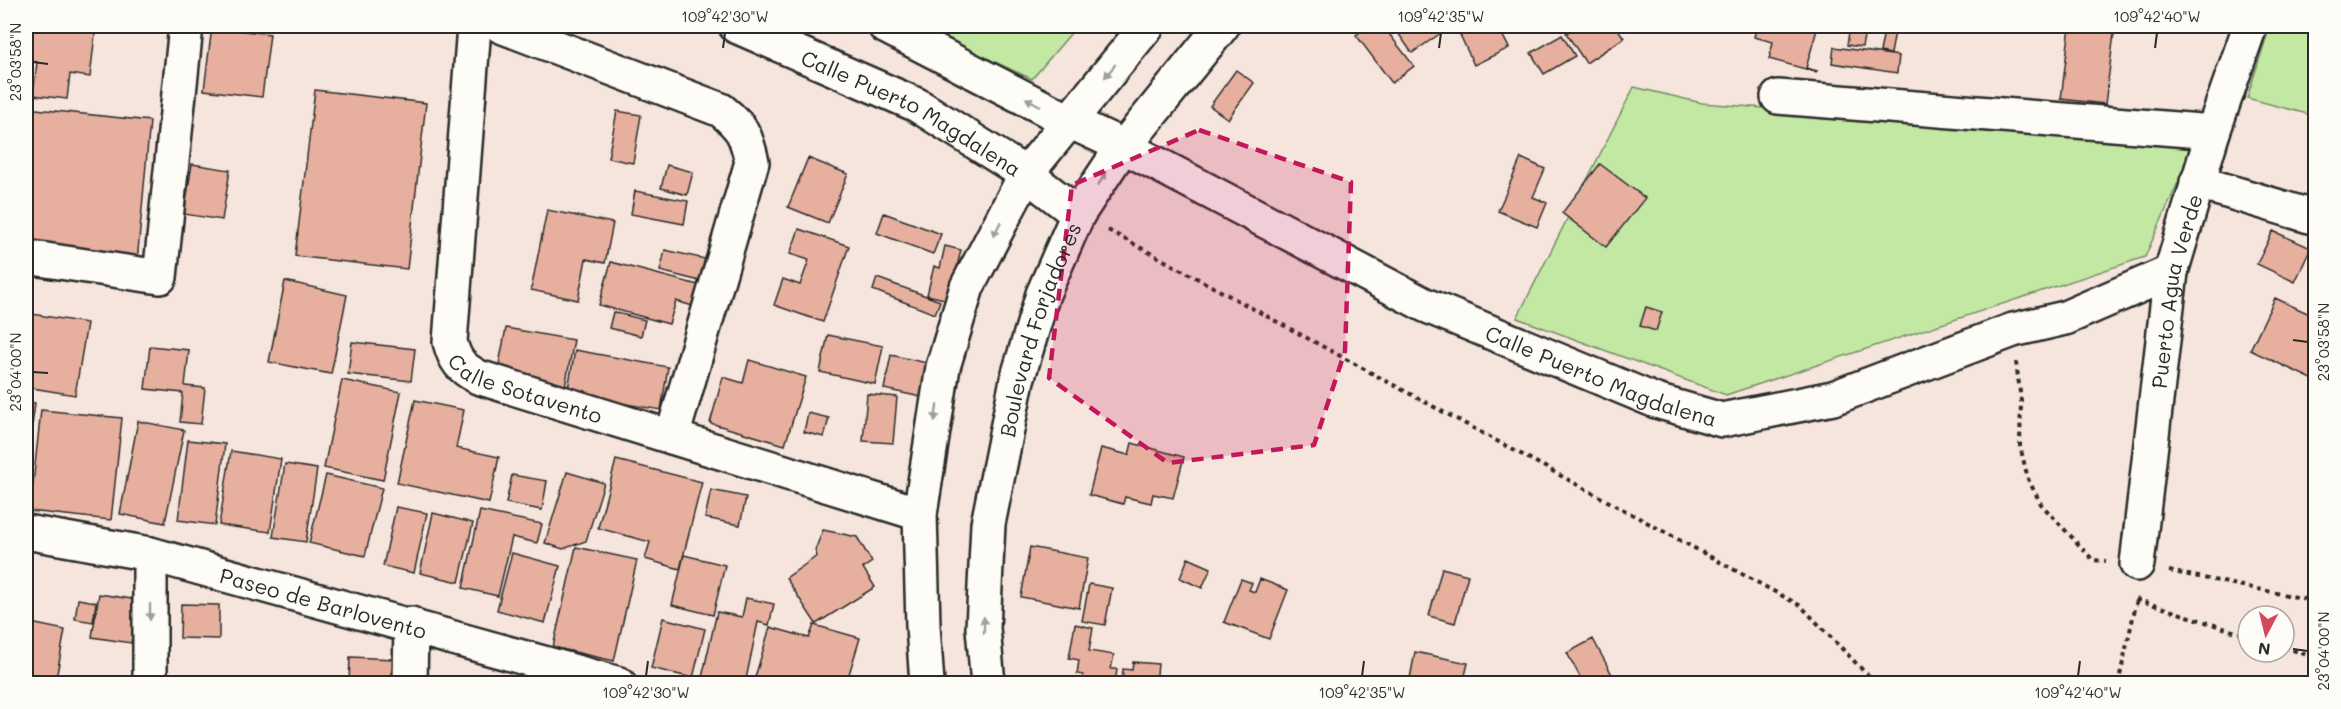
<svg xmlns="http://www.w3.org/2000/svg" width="2341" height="709" font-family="Mali,sans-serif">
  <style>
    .green { fill: #c2e8a3; stroke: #768a67; stroke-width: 1.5 }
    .building { fill: #e7b09e; stroke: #2b2b2b; stroke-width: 1.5 }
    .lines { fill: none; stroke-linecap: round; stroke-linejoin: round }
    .minor-casing { stroke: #2b2b2b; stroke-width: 38 }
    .major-casing { stroke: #2b2b2b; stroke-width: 38 }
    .path { stroke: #2b2b2b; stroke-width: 4; stroke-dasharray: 4.5 4.5; stroke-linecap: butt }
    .minor { stroke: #fdfcf7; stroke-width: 33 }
    .major { stroke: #fdfcf7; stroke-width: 33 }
    .oneway { fill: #9e9e9b }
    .marked { fill: #c2185b; fill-opacity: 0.2; stroke: #c2185b; stroke-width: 4.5; stroke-dasharray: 12 8; stroke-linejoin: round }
    .ticks { fill: none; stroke: #2b2b2b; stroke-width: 2 }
    .labels { text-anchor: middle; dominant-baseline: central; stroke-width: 4.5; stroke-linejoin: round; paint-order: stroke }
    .street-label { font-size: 21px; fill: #2b2b2b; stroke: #fdfcf7 }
    .neatline { fill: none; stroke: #2b2b2b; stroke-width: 2 }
    .ticks-label { font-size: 15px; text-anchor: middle; fill: #2b2b2b }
  </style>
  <rect width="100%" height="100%" fill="#f6e5dc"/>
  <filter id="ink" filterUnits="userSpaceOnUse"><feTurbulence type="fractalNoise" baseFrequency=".0167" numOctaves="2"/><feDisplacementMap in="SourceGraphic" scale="12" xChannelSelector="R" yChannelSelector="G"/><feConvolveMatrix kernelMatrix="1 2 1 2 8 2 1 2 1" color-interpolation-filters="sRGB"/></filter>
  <g filter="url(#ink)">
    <!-- green -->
    <path class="green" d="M917,26H1077L1032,79Z
      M2270,26H2315V116L2247,98Z
      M1634,87L1702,103L2196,142L2145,257L1726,395L1517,318Z"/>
    <!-- building -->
    <path class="building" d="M26,26H96L90,77L70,74L67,99L33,95L37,62L26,61Z
      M1368,26H1383L1414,66L1392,83L1356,35Z
      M1402,26H1451L1412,53L1396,30Z
      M1456,26H1498L1509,48L1474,65Z
      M1578,26H1616L1624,38L1586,63L1566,33Z
      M1757,26H1818L1806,68L1817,71L1816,72L1769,59L1773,42L1754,37Z
      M1850,26H1866L1862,47L1847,45Z
      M1885,26H1896L1891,54L1880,52Z
      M2070,26H2115L2105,104L2061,99Z
      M212,27L270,34L262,97L204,90Z
      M1562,35L1575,56L1544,74L1531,53Z
      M1834,47L1899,56L1897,73L1832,63Z
      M1236,70L1254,83L1228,119L1210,106Z
      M315,90L426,103L407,269L295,256Z
      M26,108L150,121L137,262L26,251Z
      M617,111L641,115L633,163L608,158Z
      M808,158L848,174L828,223L788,207Z
      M1521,158L1545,169L1533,197L1547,203L1537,227L1498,211Z
      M192,164L230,170L222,220L184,214Z
      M1600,164L1645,198L1606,247L1562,213Z
      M667,165L693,172L687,195L661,188Z
      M635,191L688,201L684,224L631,214Z
      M547,210L613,223L605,263L586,259L578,300L531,290Z
      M884,213L941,234L933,254L877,233Z
      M799,229L849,246L823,322L774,305L783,279L800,285L809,260L790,254Z
      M2273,231L2311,248L2295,282L2257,264Z
      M945,246L961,250L949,300L927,295L934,266L940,268Z
      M665,250L705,259L700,281L660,271Z
      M611,262L702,286L696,307L676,301L669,324L599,305Z
      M877,278L940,301L935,314L873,290Z
      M285,281L347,295L331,374L269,362Z
      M2275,298L2316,317V376L2314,380L2250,350Z
      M1646,307L1662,312L1656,331L1640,326Z
      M613,312L645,320L641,336L609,328Z
      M26,313L87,323L75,395L26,387Z
      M506,328L574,340L564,392L496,380Z
      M828,335L883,346L875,384L820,372Z
      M352,342L415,349L411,381L348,374Z
      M150,346L189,350L185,386L205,388L201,424L180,422L183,393L145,389Z
      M575,350L668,367L661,410L567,394Z
      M891,355L927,363L921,397L884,389Z
      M749,360L806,377L785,445L710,423L723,377L743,383Z
      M342,380L401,392L383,480L324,468Z
      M867,394L897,397L893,443L863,441Z
      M415,400L464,410L456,448L499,457L489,503L397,483Z
      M26,401L35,403L26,471Z
      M41,410L122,418L111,520L30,511Z
      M808,413L829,418L824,437L804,432Z
      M138,421L184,430L165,523L120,514Z
      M188,440L225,444L215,525L178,520Z
      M1132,443L1184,457L1173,498L1153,494L1151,503L1125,497L1123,504L1089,495L1101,448L1129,455Z
      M231,451L281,459L270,532L219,525Z
      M616,460L702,482L680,569L645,559L650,542L598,528Z
      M285,464L317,469L306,542L273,537Z
      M567,472L604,483L586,541L563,549L545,543Z
      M326,475L382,488L365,556L309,543Z
      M512,475L547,481L542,510L506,503Z
      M711,490L746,497L740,525L705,518Z
      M396,507L427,513L414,573L383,566Z
      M480,511L542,524L537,543L512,537L498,596L463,588Z
      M433,513L473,523L459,582L420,573Z
      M823,530L857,537L872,562L863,568L875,587L816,624L786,578L817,556L815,550Z
      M576,547L637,560L614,661L553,647Z
      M1030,547L1088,558L1079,608L1021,597Z
      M512,553L560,566L545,623L497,610Z
      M684,555L725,565L713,615L672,605Z
      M1188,558L1211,568L1202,588L1180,578Z
      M1442,568L1468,575L1455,623L1429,616Z
      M1241,579L1252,583L1249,590L1255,592L1260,579L1288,590L1269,639L1224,622Z
      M1089,584L1112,588L1105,625L1082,621Z
      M99,594L138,600L131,643L92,637Z
      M746,598L774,604L769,625L758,622L745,684L701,682L717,612L742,617Z
      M78,599L96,602L93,622L75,619Z
      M181,604L219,605V639L180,638Z
      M663,618L705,629L693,678L651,668Z
      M26,622L65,630L56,679L26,673Z
      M1075,624L1093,628L1089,651L1114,655L1111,669H1117L1115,684L1082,682L1083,675L1077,674L1079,660L1069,658Z
      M814,625L860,638L846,684H753L770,627L809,638Z
      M1593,639L1617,684H1584L1567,653Z
      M1415,652L1468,663L1463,684H1409Z
      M350,657L395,659L394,684H311V681L349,683Z
      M1133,662L1158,664L1156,684L1122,683L1123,669L1132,670Z"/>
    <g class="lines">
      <defs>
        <g id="minor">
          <path id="s1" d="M474,26L450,342C455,361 461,368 478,377L920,514"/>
          <path d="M501,26L721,110C743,128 746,135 752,162L672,437"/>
          <path id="s2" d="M736,26L917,105L1026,174L1078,214"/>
          <path id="s3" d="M885,26L1069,121L1123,146L1425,305L1656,401L1722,420L1833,398L2013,330L2065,318L2171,272"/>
          <path d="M1778,97L2213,132"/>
          <path d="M2197,182L2316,218"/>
          <path d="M26,257L160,277L186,26"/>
          <path id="s4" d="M26,532L150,554L619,684"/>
          <path id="s5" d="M2137,564L2171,272L2213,132L2250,26"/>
          <path d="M150,684V554"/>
          <path d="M410,684L411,624"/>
        </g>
        <g id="major">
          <path d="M927,684L923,626L920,514L943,367L967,287L1026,174L1147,26"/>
          <path id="s6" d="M988,684L983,628L988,524L1017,380L1043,294L1078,214L1115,158L1222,26"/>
        </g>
      </defs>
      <!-- minor casing -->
      <use href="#minor" class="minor-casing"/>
      <!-- major casing -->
      <use href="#major" class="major-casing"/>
      <!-- path -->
      <path class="path" d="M1108,230L1801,606L1876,684
        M2016,362L2021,400L2020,446L2028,479L2041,504L2093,560L2106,561
        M2169,571L2316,601
        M2136,599L2248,636
        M2284,647L2316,658
        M2118,684L2137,600"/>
      <!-- minor -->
      <use href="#minor" class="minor"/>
      <!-- major -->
      <use href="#major" class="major"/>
    </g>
    <!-- one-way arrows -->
    <defs><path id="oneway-solid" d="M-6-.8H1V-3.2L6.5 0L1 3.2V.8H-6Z" transform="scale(1.5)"/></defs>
    <g class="oneway">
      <use href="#oneway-solid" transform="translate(1110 71) rotate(129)"/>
      <use href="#oneway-solid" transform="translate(1033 102) rotate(-152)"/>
      <use href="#oneway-solid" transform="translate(1102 179) rotate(-58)"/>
      <use href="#oneway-solid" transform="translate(997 229) rotate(117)"/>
      <use href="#oneway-solid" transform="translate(936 413) rotate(99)"/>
      <use href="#oneway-solid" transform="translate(150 612) rotate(90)"/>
      <use href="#oneway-solid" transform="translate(984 625) rotate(-90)"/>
    </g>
  </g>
  <!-- marked area -->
  <path class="marked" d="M1199,130L1351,182L1345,351L1314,445L1168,463L1049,378L1072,185Z"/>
  <!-- ticks -->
  <path class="ticks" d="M723,48L725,33M1439,48L1441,33M2155,48L2157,33M33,62L48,64M2293,340L2308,342M33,372L48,373M2293,649L2308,651M646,676L648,661M1362,676L1364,661M2078,676L2080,661"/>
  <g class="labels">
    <!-- street labels -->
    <g class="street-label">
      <text stroke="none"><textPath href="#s2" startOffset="196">Calle Puerto Magdalena</textPath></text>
      <text stroke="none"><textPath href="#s5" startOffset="276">Puerto Agua Verde</textPath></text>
      <text stroke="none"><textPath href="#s6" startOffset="362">Boulevard Forjadores</textPath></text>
      <text stroke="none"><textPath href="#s3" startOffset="798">Calle Puerto Magdalena</textPath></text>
      <text stroke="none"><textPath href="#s1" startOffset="412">Calle Sotavento</textPath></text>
      <text stroke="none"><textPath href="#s4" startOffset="306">Paseo de Barlovento</textPath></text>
    </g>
  </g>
  <!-- margin -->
  <rect width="2341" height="709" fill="none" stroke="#fdfcf7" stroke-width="66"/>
  <!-- north arrow -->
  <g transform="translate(2266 634) rotate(187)"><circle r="28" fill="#fdfcf7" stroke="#a9a8a5" stroke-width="1.5"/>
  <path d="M0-4.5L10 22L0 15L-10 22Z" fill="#d1495b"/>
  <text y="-9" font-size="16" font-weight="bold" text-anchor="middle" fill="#2b2b2b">N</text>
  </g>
  <rect x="33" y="33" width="2275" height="643" class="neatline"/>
  <g class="ticks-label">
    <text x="725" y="22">109°42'30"W</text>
    <text x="1441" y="22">109°42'35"W</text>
    <text x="2157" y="22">109°42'40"W</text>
    <text transform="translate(16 62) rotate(-90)" y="5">23°03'58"N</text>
    <text transform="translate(2324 342) rotate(-90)" y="5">23°03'58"N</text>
    <text transform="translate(16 372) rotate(-90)" y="5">23°04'00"N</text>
    <text transform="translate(2324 651) rotate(-90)" y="5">23°04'00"N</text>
    <text x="646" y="698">109°42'30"W</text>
    <text x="1362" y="698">109°42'35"W</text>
    <text x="2078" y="698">109°42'40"W</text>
  </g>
</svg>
